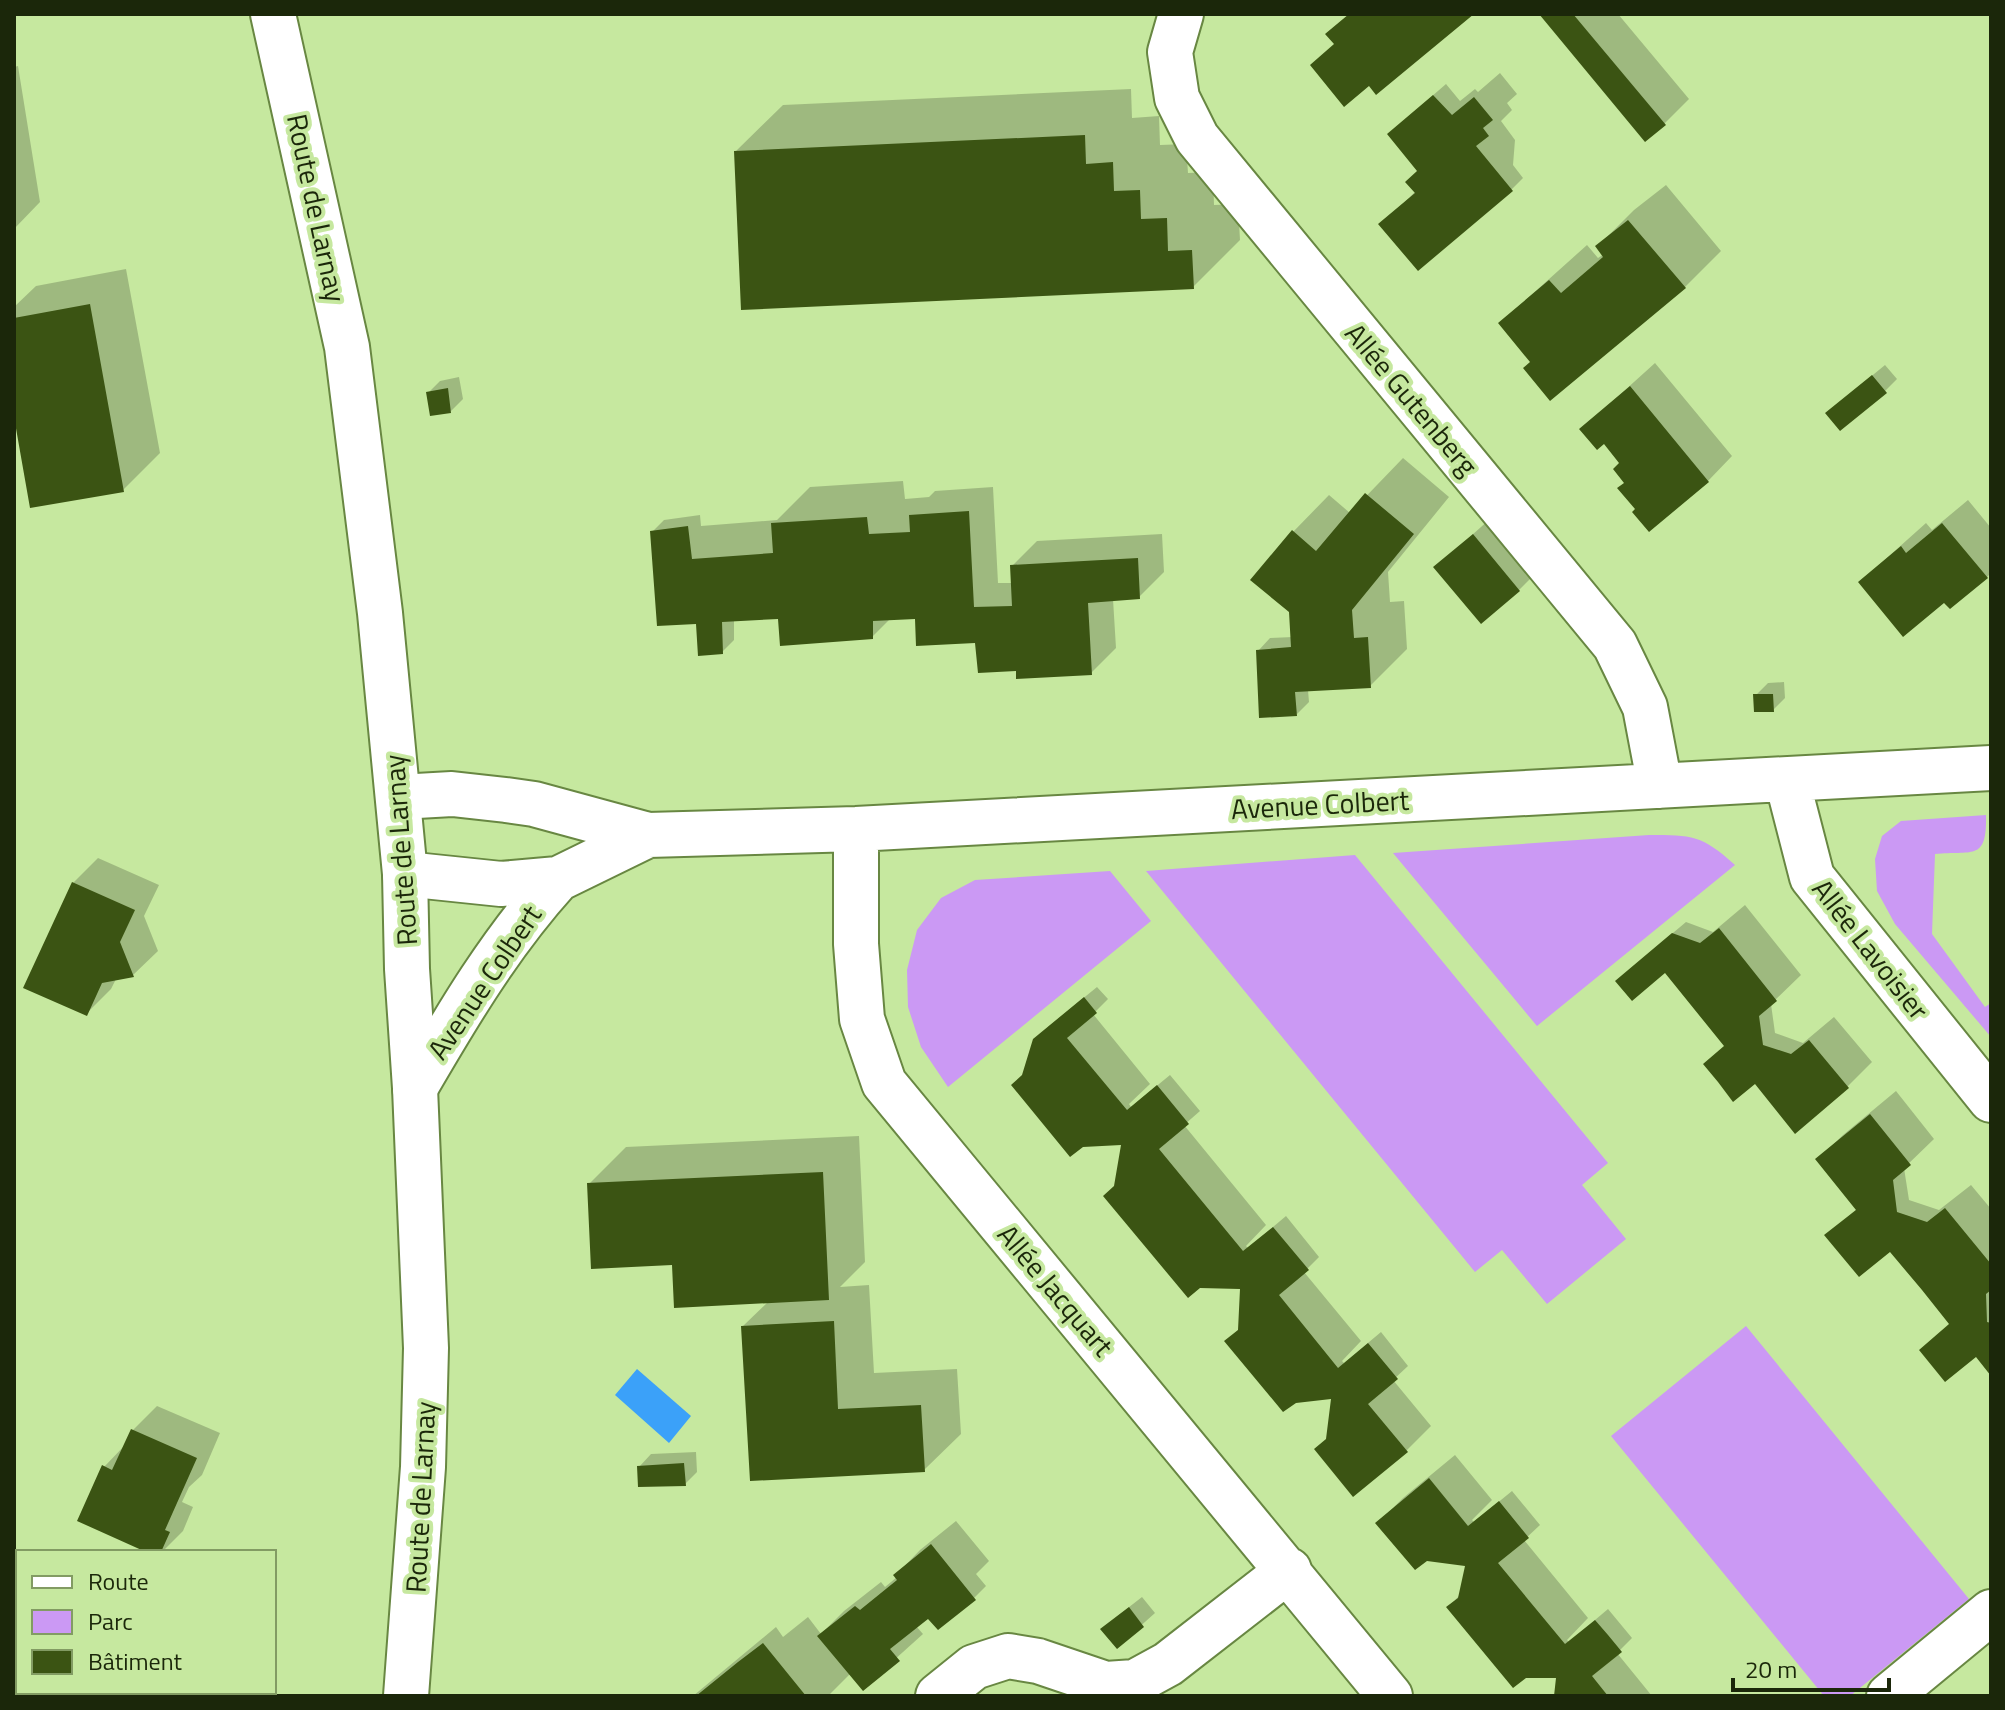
<svg xmlns="http://www.w3.org/2000/svg" width="2005" height="1710" font-family="'Titillium Web',sans-serif">
  <style>
    .green { fill: #cb99f4 }
    .water { fill: #3ba1f9 }
    .shadow { fill: #0003 }
    .building { fill: #3b5413 }
    .lines { fill: none; stroke-linecap: round; stroke-linejoin: round }
    .minor-casing { stroke: #688742; stroke-width: 48 }
    .tertiary-casing { stroke: #688742; stroke-width: 48 }
    .minor { stroke: #fff; stroke-width: 44 }
    .tertiary { stroke: #fff; stroke-width: 44 }
    .labels { text-anchor: middle; dominant-baseline: central; stroke-width: 8; stroke-linejoin: round; paint-order: stroke }
    .street-label { font-size: 28px; fill: #1b270a; stroke: #c6e89f }
  </style>
  <rect width="100%" height="100%" fill="#c6e89f"/>
  <!-- green -->
  <path class="green" d="M1986,815C1987,862 1973,850 1935,854L1932,934L1985,1007L1991,1003V1037L1895,924L1877,891L1875,859L1882,836L1901,821Z
    M1649,835C1692,835 1702,835 1735,865L1537,1026L1393,853Z
    M1355,855L1608,1163L1582,1185L1626,1239L1547,1304L1502,1250L1475,1272L1146,871Z
    M1110,871L1151,921L948,1087L921,1047L908,1007L907,970L917,930L941,898L975,880Z
    M1746,1326L1969,1599L1850,1696H1824L1611,1436Z"/>
  <!-- water -->
  <path class="water" d="M637,1369L691,1416L669,1443L615,1395Z"/>
  <!-- shadow -->
  <path class="shadow" d="M1541,14H1618L1689,99L1664,124Z
    M18,66L40,202L14,229V67Z
    M1500,73L1517,94L1507,103L1512,110L1501,121L1515,140L1513,165L1523,178L1512,189L1381,225L1416,191L1419,171L1401,123L1446,84L1460,101L1475,89L1478,92Z
    M1131,89L1132,118L1159,116L1160,145L1186,144L1188,173L1213,172L1214,205L1238,204L1240,240L1193,287L736,151L783,105Z
    M1666,185L1721,251L1685,287L1532,362L1500,323L1587,245L1598,258L1604,254L1598,246L1634,210Z
    M126,269L160,453L123,490L14,406V307L36,286Z
    M1655,363L1732,456L1708,481L1637,509L1621,463L1604,441L1582,429Z
    M1885,365L1897,379L1885,391L1840,402Z
    M459,377L463,399L451,411L428,393L440,381Z
    M1403,458L1449,497L1388,572L1390,602L1404,601L1407,649L1370,686L1308,690L1309,702L1297,714L1258,651L1270,638L1293,637V532L1329,495L1350,513Z
    M903,481L905,499L929,497L935,491L993,487L998,583H1013L1012,566L1037,541L1162,534L1164,572L1139,597L1113,599L1116,648L1091,673L1018,669L977,641L920,616L891,618L872,637L780,617L734,620V640L722,652L697,622L652,532L664,520L700,515L701,526L777,520L810,487Z
    M1968,500L1991,528V573L1987,577L1945,600L1860,582L1926,523L1932,530Z
    M1499,511L1544,565L1519,590L1436,567Z
    M1784,682L1785,698L1773,710L1756,695L1768,683Z
    M98,858L159,885L144,916L158,951L133,975L116,979L111,989L86,1014L73,883Z
    M1745,905L1801,975L1771,1004L1775,1033L1803,1043L1834,1017L1872,1062L1847,1087L1726,1045L1668,973L1630,969L1686,922L1713,932Z
    M1097,987L1108,999L1093,1014L1150,1084L1129,1104L1131,1107L1170,1075L1200,1111L1184,1125L1266,1225L1246,1246L1248,1248L1286,1216L1319,1257L1304,1272L1361,1341L1342,1361L1344,1363L1381,1332L1408,1366L1393,1380L1431,1426L1406,1451L1328,1438L1333,1397L1308,1394L1227,1341L1240,1328L1242,1287L1116,1186L1124,1143L1025,1074L1048,1027Z
    M1896,1091L1934,1139L1904,1168L1909,1200L1939,1210L1971,1185L1991,1209V1373L1891,1249L1827,1235L1858,1208L1818,1159L1843,1135Z
    M859,1136L865,1262L840,1287L869,1285L874,1373L957,1369L961,1434L924,1470L752,1479L743,1326L768,1302L674,1263L589,1184L626,1147Z
    M157,1406L220,1433L202,1475L189,1487L182,1502L193,1507L183,1531L162,1552H151L104,1467L126,1444L132,1431Z
    M696,1452L697,1472L685,1484L639,1467L651,1454Z
    M1455,1455L1492,1500L1472,1520L1474,1522L1512,1491L1540,1525L1524,1540L1588,1618L1567,1640L1569,1642L1608,1609L1632,1638L1617,1653L1652,1696H1556L1559,1676L1448,1607L1460,1595L1467,1565L1378,1523L1403,1498Z
    M956,1521L989,1561L976,1574L986,1586L974,1598L929,1616L916,1626L923,1634L863,1688L850,1674L828,1696H693L776,1627L783,1637L808,1617L821,1634L844,1611L881,1582L885,1587L897,1577L896,1575L920,1550Z
    M1142,1597L1155,1613L1117,1647L1115,1618Z"/>
  <!-- building -->
  <path class="building" d="M1349,14H1474L1376,95L1369,86L1344,107L1310,65L1334,44L1325,34Z
    M1539,14H1573L1666,125L1645,142Z
    M1433,95L1452,115L1474,97L1493,120L1483,128L1489,136L1476,146L1513,191L1418,271L1378,224L1415,193L1405,182L1417,171L1387,134Z
    M1085,135L1086,164L1113,162L1114,191L1140,190L1141,219L1167,218L1168,251L1192,250L1194,289L741,310L734,151Z
    M1628,220L1686,288L1550,401L1523,368L1530,362L1498,323L1549,280L1561,293L1603,257L1595,246Z
    M90,304L124,492L30,508L14,417V318Z
    M1872,375L1887,393L1840,431L1825,413Z
    M1630,386L1709,482L1649,532L1632,512L1635,509L1617,488L1624,483L1613,469L1619,463L1604,444L1597,450L1579,429Z
    M448,388L451,413L430,416L426,392Z
    M1365,493L1414,534L1352,610L1354,638L1368,637L1371,688L1295,692L1297,716L1259,718L1256,650L1291,647L1289,612L1250,580L1292,530L1316,551Z
    M969,511L974,607L1012,606L1010,565L1138,558L1140,599L1088,603L1092,675L1016,679V671L978,673L975,643L916,646L915,619L873,621V639L780,646L778,619L722,622L723,654L698,656L696,624L657,626L650,531L688,526L692,559L773,553L771,523L867,517L869,534L910,532L909,515Z
    M1942,523L1988,578L1950,609L1944,603L1903,637L1858,582L1901,546L1906,553Z
    M1473,534L1520,591L1481,624L1433,567Z
    M1753,694H1773L1774,712H1754Z
    M72,882L135,910L120,942L134,977L102,983L87,1016L23,988Z
    M1719,928L1777,1001L1759,1016L1763,1045L1791,1054L1809,1040L1849,1088L1795,1134L1755,1084L1733,1102L1718,1082L1703,1064L1724,1046L1665,973L1632,1001L1615,981L1672,933L1700,943Z
    M1084,997L1097,1013L1067,1038L1127,1110L1157,1085L1189,1124L1159,1149L1243,1251L1273,1227L1309,1270L1279,1295L1338,1368L1368,1343L1398,1379L1368,1404L1408,1452L1353,1497L1314,1449L1326,1439L1331,1399L1296,1403L1283,1412L1224,1341L1238,1330L1240,1289L1200,1288L1188,1298L1103,1196L1114,1186L1121,1145L1083,1147L1070,1157L1011,1085L1022,1075L1033,1039Z
    M1870,1114L1911,1165L1893,1180L1897,1212L1927,1222L1945,1208L1991,1264V1290L1986,1294L1987,1322L1991,1323V1376L1976,1357L1945,1382L1919,1350L1949,1324L1922,1290L1890,1252L1859,1277L1824,1235L1856,1210L1815,1159Z
    M823,1172L829,1300L674,1308L672,1265L591,1269L587,1183Z
    M834,1321L838,1409L921,1405L925,1472L750,1481L741,1326Z
    M131,1429L197,1458L165,1530L170,1532L161,1552H146L77,1521L102,1465L112,1470Z
    M684,1463L686,1486L638,1487L637,1466Z
    M1429,1478L1468,1526L1499,1501L1529,1538L1498,1563L1565,1644L1595,1620L1608,1635L1622,1652L1592,1676L1608,1696H1554L1556,1678H1526L1513,1688L1446,1607L1458,1598L1465,1566L1427,1561L1415,1570L1375,1523Z
    M931,1544L976,1600L938,1630L928,1619L890,1649L900,1661L863,1691L817,1636L855,1606L860,1610L897,1580L893,1575Z
    M1129,1607L1144,1627L1117,1649L1100,1629Z
    M763,1643L806,1696H696L738,1662Z"/>
  <g class="lines">
    <defs>
      <path id="minor" d="M1181,14L1170,52L1177,98L1197,138L1615,645L1645,707L1660,786
        M1787,780L1812,877L1991,1100
        M399,797L452,794L506,800L534,804L648,835L856,829L1991,768
        M856,829V944L862,1019L884,1083L1390,1696
        M405,874L501,884L558,879L648,835
        M415,1088C458,1014 500,943 558,879
        M938,1696L974,1667L1008,1656L1038,1661L1106,1684L1135,1682L1168,1664L1289,1570
        M1889,1696L1991,1612"/>
      <path id="tertiary" d="M273,14L347,347L380,613L405,874L407,969L415,1088L426,1348L423,1467L406,1696"/>
    </defs>
    <!-- minor casing -->
    <use href="#minor" class="minor-casing"/>
    <!-- tertiary casing -->
    <use href="#tertiary" class="tertiary-casing"/>
    <!-- minor -->
    <use href="#minor" class="minor"/>
    <!-- tertiary -->
    <use href="#tertiary" class="tertiary"/>
  </g>
  <g class="labels">
    <!-- street labels -->
    <g class="street-label">
      <text transform="translate(317 208) rotate(78)">Route de Larnay</text>
      <text transform="translate(1412 399) rotate(50)">Allée Gutenberg</text>
      <text transform="translate(1320 804) rotate(-3)">Avenue Colbert</text>
      <text transform="translate(400 850) rotate(-94)">Route de Larnay</text>
      <text transform="translate(1871 949) rotate(52)">Allée Lavoisier</text>
      <text transform="translate(484 982) rotate(-56)">Avenue Colbert</text>
      <text transform="translate(1056 1290) rotate(50)">Allée Jacquart</text>
      <text transform="translate(420 1497) rotate(-87)">Route de Larnay</text>
    </g>
  </g>
  <!-- border -->
  <rect width="2005" height="1710" fill="none" stroke="#1b270a" stroke-width="32"/>
  <!-- legend -->
  <rect x="16" y="1550" width="260" height="144" fill="#c6e89f" stroke="#829b63" stroke-width="2"/>
  <rect x="32" y="1576" width="40" height="12" fill="#ffffff" stroke="#829b63" stroke-width="2"/>
  <text x="88" y="1590" font-size="24" fill="#1b270a">Route</text>
  <rect x="32" y="1610" width="40" height="24" fill="#cb99f4" stroke="#829b63" stroke-width="2"/>
  <text x="88" y="1630" font-size="24" fill="#1b270a">Parc</text>
  <rect x="32" y="1650" width="40" height="24" fill="#3b5413" stroke="#829b63" stroke-width="2"/>
  <text x="88" y="1670" font-size="24" fill="#1b270a">Bâtiment</text>
  <!-- scale -->
  <path d="M1733 1678v12h156v-12" fill="none" stroke="#1b270a" stroke-width="4"/>
  <text x="1745" y="1678" font-size="24" fill="#1b270a" stroke="#c6e89f" stroke-width="6" paint-order="stroke">20 m</text>
</svg>
